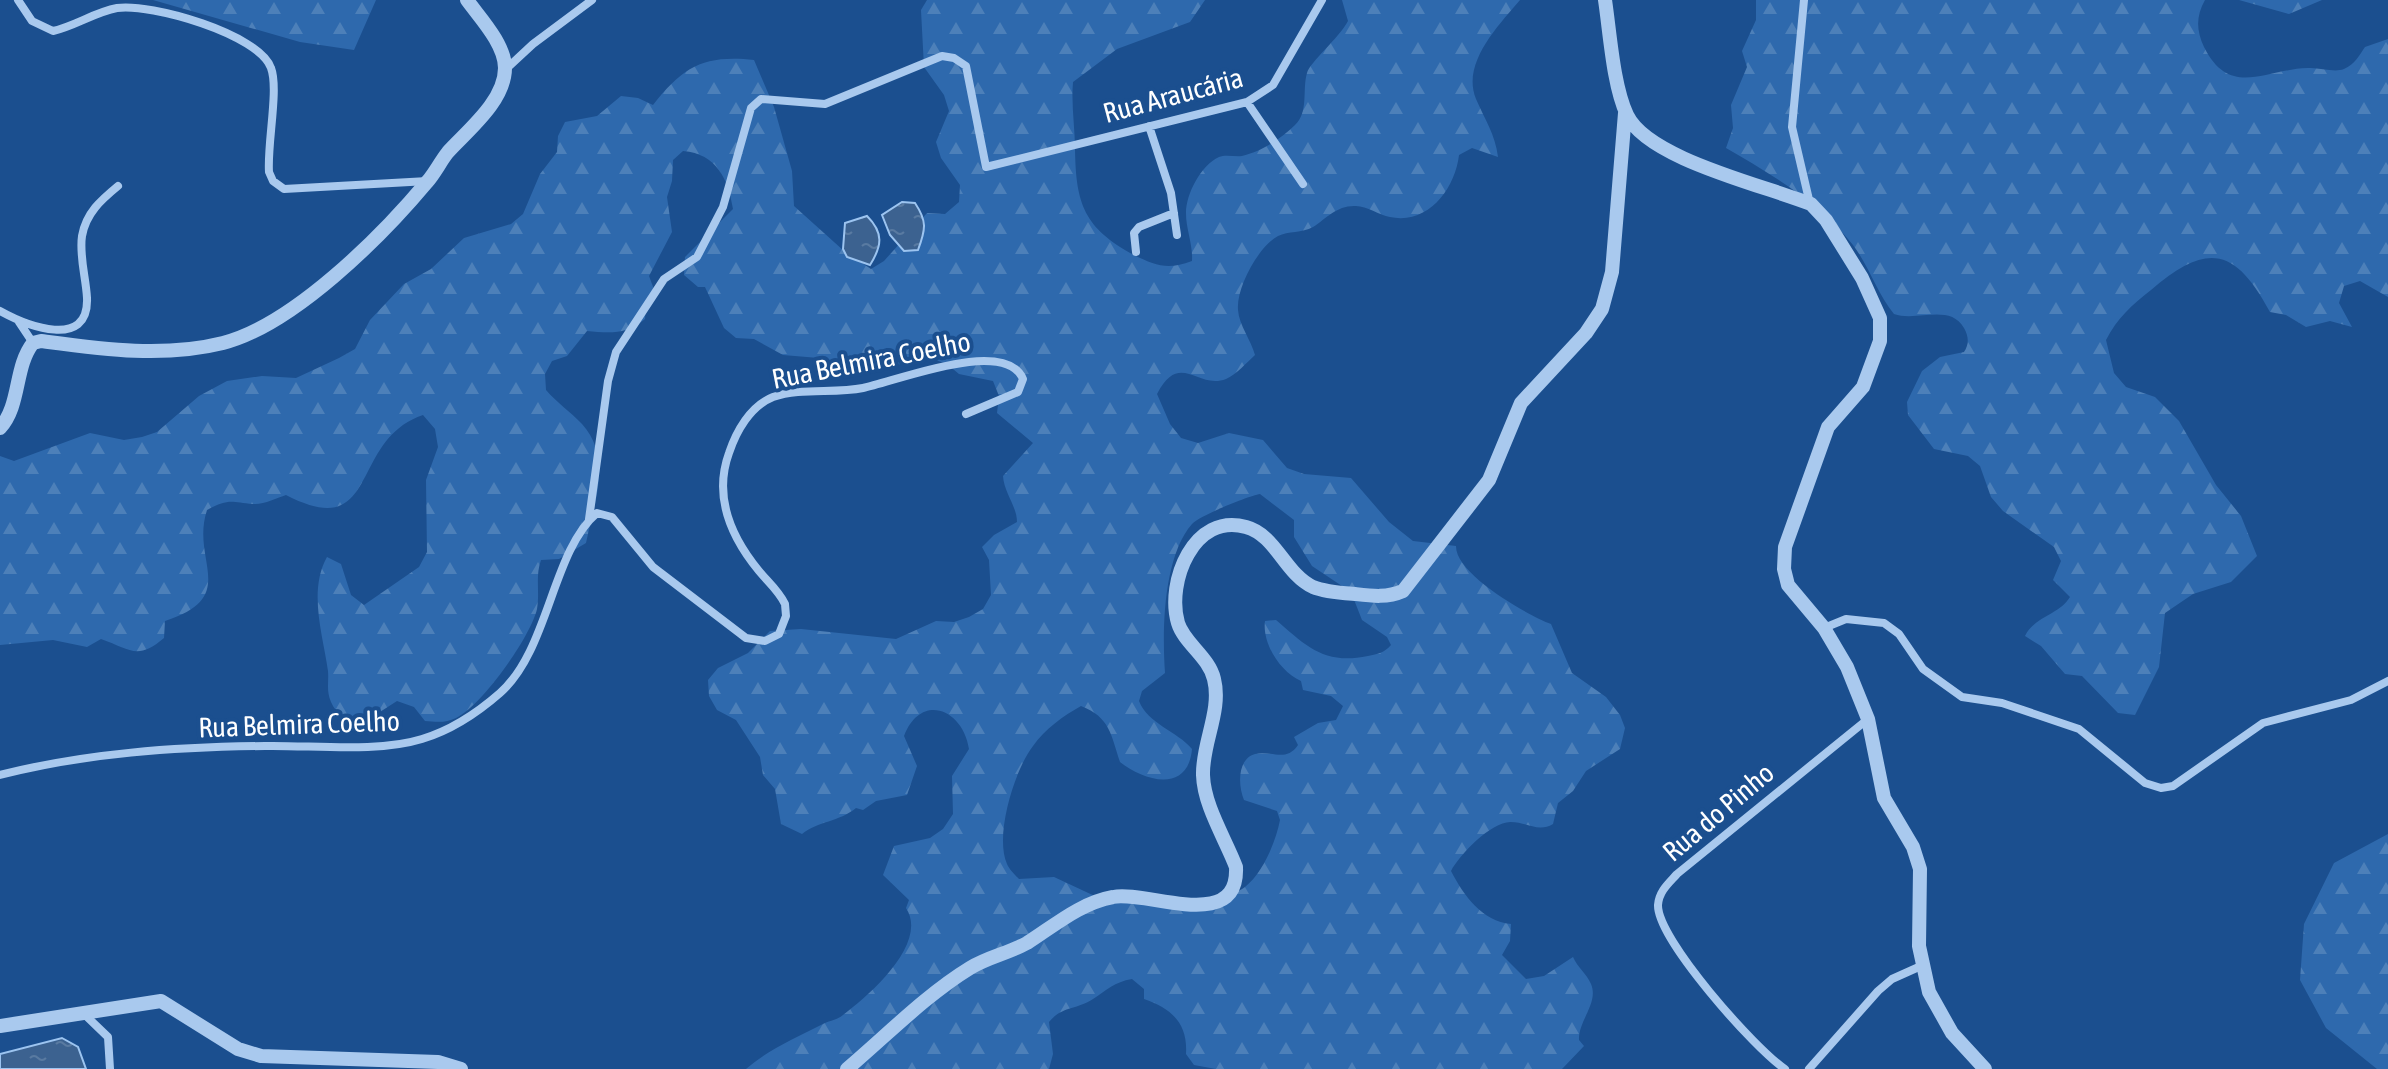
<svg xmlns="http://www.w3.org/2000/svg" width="2388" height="1069" font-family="'Asap Condensed',sans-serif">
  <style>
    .forest { fill: url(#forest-firs); fill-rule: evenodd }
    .water { fill: url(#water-ripples); stroke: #9cc4f0; stroke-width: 2 }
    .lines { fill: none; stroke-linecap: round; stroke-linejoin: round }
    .minor { stroke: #a9c9ee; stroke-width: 8 }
    .tertiary { stroke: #a9c9ee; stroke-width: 14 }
    .labels { text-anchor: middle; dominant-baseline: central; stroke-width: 8; stroke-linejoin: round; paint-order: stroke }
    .street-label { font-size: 28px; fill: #fff; stroke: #1b4f8f }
  </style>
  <defs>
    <pattern id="forest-firs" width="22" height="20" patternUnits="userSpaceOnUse" patternTransform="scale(2)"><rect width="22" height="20" fill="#2e69ad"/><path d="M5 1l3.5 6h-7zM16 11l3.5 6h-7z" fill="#4d80b9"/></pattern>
    <pattern id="water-ripples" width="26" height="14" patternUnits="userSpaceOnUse" patternTransform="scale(2)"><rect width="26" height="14" fill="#3c6290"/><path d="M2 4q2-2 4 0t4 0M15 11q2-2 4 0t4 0" fill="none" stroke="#597aa1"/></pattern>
  </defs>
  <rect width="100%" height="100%" fill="#1b4f8f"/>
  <!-- forest -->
  <path class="forest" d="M153,0H376L354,50L300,42Z
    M927,0H1205L1190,22L1117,49L1073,82C1071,105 1075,127 1075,150C1076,204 1084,228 1134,255C1156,266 1168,270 1192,261C1193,243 1186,230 1186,213C1186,194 1201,165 1219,157C1226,154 1234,157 1242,156C1261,152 1282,138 1295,125C1309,112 1302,90 1307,73C1310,62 1339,38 1348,21L1342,0H1520C1499,25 1461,63 1476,99C1485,120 1495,134 1498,157L1472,148L1459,155C1455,189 1428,225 1390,217C1379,215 1367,206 1356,206C1337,205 1327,218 1313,227C1302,233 1288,231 1278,236C1258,247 1236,288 1238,310C1239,325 1251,340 1255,355C1247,362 1236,375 1226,379C1197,390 1180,350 1157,394L1170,424L1181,438L1198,443L1229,433L1263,440L1287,468L1304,474L1351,478L1389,522L1413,541L1456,546C1455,574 1527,615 1551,624L1572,673L1606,697L1620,715L1625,728L1620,749L1586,771L1573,791L1558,803L1553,824C1538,833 1527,822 1511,822C1492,821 1459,855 1451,871C1464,896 1482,921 1511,924L1510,941L1502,955L1526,979L1544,976L1573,957C1577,967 1587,974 1591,984C1599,1003 1578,1021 1579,1040L1584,1046L1562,1069H1216L1194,1065L1186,1054C1188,1023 1171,1008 1144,999V989L1132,979C1114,982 1107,990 1093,999C1076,1010 1062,1006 1049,1022L1053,1054L1049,1069H746C768,1050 795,1038 821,1025C828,1021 837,1020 843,1015C870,995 929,943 906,908L909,900L883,875L894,846L930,838L943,829L953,814L952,776L969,749C963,709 921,692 904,736L917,766L907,795L876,801L863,810L856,808C839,822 818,821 802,834L781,824L775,789L763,775L760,757L736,720L717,710L709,696L708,680L718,668L748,653L770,631L801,629L896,639L936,621L954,622L969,617L983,609L991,595L989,560L982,547L994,535L1017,522C1017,506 1004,493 1003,476L1033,443L997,413L999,396L993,381L959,374L947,364L930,358L862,372L828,365L819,358L783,355L754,339L736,338L724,328L705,287H698L684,275L685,257L733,209C728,179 717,154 683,151L673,160L672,181L667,197L672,232L649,276L655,292L646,304L645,319C626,335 610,333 587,331L567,356L552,361L545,374L546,390C557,403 571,412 582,424C613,458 594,504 586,543L559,559L541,560C535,577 540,591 537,609C531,636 482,706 456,718C446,723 437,722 425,721L414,707L397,701L358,726C347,720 336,714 331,702C326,690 329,682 328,671C323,635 308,591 327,557L341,564L351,595L364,605L419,567L427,552L426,480L438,447L435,429L423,415C348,440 381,544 286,495C277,498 263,505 253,504C231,502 229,498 207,510C190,561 241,596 165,621L164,638C137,661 130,649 101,639L87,647L53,640L0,645V456L14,461L90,433L124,440L142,437L157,432L199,396L227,381L262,376L296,378L339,358L355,349L370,320L404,284L431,269L464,238L511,224L523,214L540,174L557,152L558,136L565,122L597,116L621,96L638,98L653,105C684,66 704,55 754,60L774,107L792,171L794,206L844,251L871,269L884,261L927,213L945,214L959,202L960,185L941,158L936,142L949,111L944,95L924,67L921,10ZM1260,494L1294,520V537L1312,566L1351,592L1362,620L1387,637L1391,645C1384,653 1378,654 1368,656C1325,665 1307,647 1276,620L1265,621C1262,643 1280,672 1301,681L1303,690L1331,696L1343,706L1336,720L1318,723L1294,737L1298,745C1286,763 1271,750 1255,754C1237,759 1238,786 1244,800L1277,811L1280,820C1276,841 1263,873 1245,887C1229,900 1186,902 1165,900C1135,898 1129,886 1099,898L1054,877L1019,879C1015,875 1009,869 1007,864C994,835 1015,769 1033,746C1045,729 1063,716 1081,706C1110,717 1111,735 1120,762C1144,781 1188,794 1192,749C1177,731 1148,724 1139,701L1142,691L1165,673C1162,631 1163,557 1192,524C1199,516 1248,496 1260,494Z
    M1756,0H2205C2196,16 2196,30 2204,47C2230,99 2265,69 2308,68C2319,67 2334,73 2344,69C2355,64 2359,56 2365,47L2388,39V297L2360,281L2344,286L2339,303L2352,327L2330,321L2306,327L2286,315L2270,312C2235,247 2207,242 2151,290C2132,305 2117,318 2106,340L2114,373L2126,387L2155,397L2179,421L2216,485L2241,516L2257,556L2231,582L2193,594L2165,613L2159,667L2135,715L2118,713L2082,676L2065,674L2041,646L2025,636C2035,616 2059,615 2070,597L2053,580L2061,561L2054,547L2003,511L1991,497L1980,466L1968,456L1934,449L1908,415L1907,402L1922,371L1940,357L1964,352C1969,344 1969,337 1964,328C1950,303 1917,322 1894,314C1877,293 1869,266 1853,245C1820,203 1771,174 1726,148L1733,128L1731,105L1747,67L1742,51L1756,20Z
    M2239,0H2322L2289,14Z
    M2388,834V1069H2377L2326,1028L2300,980L2304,924L2334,863Z"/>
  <!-- water -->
  <path class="water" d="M902,202L915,203C927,221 926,229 918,250L904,251L890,235L882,215Z
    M867,216C884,233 882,246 870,265L847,257L843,249L845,223Z
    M62,1038L78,1047L86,1069H0V1054Z"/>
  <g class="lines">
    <!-- minor -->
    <path class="minor" d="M18,0L32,21L53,31C75,26 95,12 117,8C151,3 259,34 271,68C279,89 267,144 269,172L273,181L284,189L428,181
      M1804,0L1792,127L1810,204
      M506,69L533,44L592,0
      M1247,102L1303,184
      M1149,126L1171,193L1177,235
      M1136,252L1134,233L1139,227L1174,213
      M0,311C27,326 89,350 87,298C86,278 79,256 82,236C86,213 101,200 118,186
      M19,322L33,343
      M589,519L608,381L616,352L664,279L697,257L723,207L751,108L761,99L825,104L942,56L954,58L966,66L986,167L1247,102L1273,85L1322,0
      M1824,628L1846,619L1884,623L1899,634L1923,669L1962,697L2002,703L2079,729L2145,783L2161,788L2173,786L2263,723L2351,700L2388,681
      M0,775C85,753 176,747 265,746C312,745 377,753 422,739C452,730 476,714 500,693C549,650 552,551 597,513L612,517L653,567L746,638L765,641L779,634L786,616L785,604C779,591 768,582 759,571C731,537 713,497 729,453C736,432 750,406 773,397C801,387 834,394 863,388C897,381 1005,337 1023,379L1018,392L966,414
      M82,1012L108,1037L110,1069
      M1785,1069C1755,1049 1657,939 1658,905C1659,891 1669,883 1677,874L1868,719
      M1809,1069L1878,991L1892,979L1921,966"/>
    <!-- tertiary -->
    <path class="tertiary" d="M1605,0C1610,33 1613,85 1627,115C1648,159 1763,185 1811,204L1826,220L1862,278L1880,318V341L1863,387L1828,427L1785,547L1784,569L1788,585L1824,628L1847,667L1868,719L1884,798L1913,847L1920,869L1919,946L1929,992L1952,1033L1985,1069
      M0,428C21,405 14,367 33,343L41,341C101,349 163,358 223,343C293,325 381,237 427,182C435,173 440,162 448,152C468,130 505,101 505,68C505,44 480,18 467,0
      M0,1026L161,1001L238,1049L261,1056L438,1062L461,1069
      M847,1069C887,1035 926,995 970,968C988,957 1009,953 1027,943C1054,926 1080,903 1113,897C1147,890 1239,934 1236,867C1225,838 1204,806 1203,775C1202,743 1222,711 1214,679C1209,657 1184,643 1178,623C1166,582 1194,512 1246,527C1276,535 1285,574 1313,587C1325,592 1342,593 1355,594C1372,596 1387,598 1403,591L1489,480L1521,403L1586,333L1602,309L1612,272L1625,113"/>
  </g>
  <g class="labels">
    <!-- street labels -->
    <g class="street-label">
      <text transform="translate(1173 95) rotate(-15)">Rua Araucária</text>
      <text transform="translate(871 360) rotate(-11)">Rua Belmira Coelho</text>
      <text transform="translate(299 724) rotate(-2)">Rua Belmira Coelho</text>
      <text transform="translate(1718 812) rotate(-40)">Rua do Pinho</text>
    </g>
  </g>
</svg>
